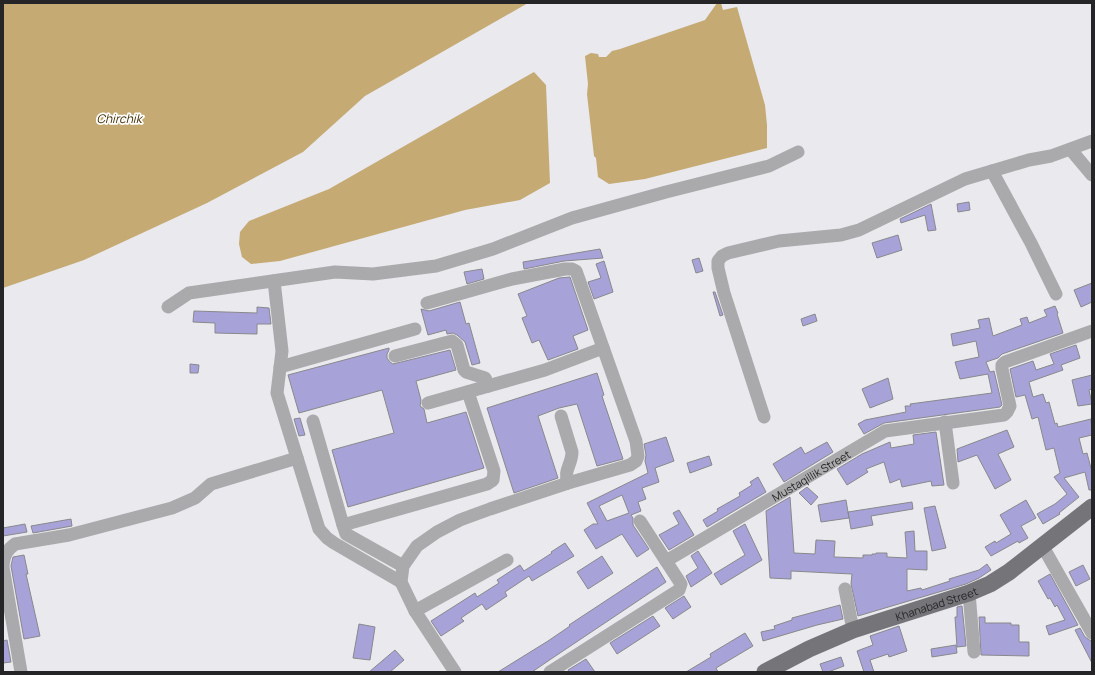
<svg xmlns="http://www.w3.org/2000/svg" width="1095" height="675" font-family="Manrope,sans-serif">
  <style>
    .water { fill: #c5aa74 }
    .building { fill: #a7a3d9; stroke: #88888c; fill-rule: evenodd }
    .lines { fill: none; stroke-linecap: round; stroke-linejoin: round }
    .minor { stroke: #aaaaac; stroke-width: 13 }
    .major { stroke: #757579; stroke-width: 17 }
    .labels { text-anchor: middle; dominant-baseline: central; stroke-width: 3.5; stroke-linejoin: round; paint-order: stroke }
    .street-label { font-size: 11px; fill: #252527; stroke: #fff }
    .water-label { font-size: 12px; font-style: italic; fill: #3f2c00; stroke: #fff }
  </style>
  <rect width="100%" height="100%" fill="#e9e9ee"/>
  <!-- water -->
  <path class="water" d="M3,3H528L365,96L303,152L207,203L84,260L3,288Z
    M717,3H721L723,10L737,7L765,105L767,125V148L645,179L609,184L598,177L596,158L594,156L587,94L588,84L585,56L591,53L598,54L599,57H606L612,51L620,49L705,20Z
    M534,72L546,85L550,183L520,200L465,210L280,261L251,264L242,257L239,244L240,232L249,221L329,189Z"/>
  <!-- building -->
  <path class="building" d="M969,202L970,210L958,212L957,204Z
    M931,204L936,230L928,231L925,215L901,223L900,219Z
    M898,235L902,250L877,258L872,243Z
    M600,249L603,258L564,261L524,269L523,262Z
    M699,258L703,271L696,273L692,260Z
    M604,261L613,292L594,299L588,282L601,278L596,264Z
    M482,269L484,279L467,284L464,272Z
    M570,277L588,330L573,336L578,349L548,360L539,340L532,343L522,318L527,316L518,294L559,278Z
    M1092,283V302L1081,307L1074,290Z
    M713,292H715L723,315L720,316Z
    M460,302L466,324L469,323L480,363L472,365L465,342L457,335L453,333L447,334L446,330L428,335L421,309L429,311Z
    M1055,306L1058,313L1057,314L1063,333L1002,354L998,358L986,362L990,372L994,371L1002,405L1000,407L884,423L864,434L858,424L865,420L906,412L905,406H911L910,404L992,393L988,374L960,379L955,362L979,357L976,341L953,346L951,334L980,328L978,320L989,318L993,336L1022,325L1020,319L1027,317L1029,323L1047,316L1044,310Z
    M257,307L269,308L271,324H257V334L215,333V323L193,322L194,311L257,313Z
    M815,314L817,321L803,326L801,319Z
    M1076,345L1080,358L1061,365L1063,370L1029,382L1033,397L1043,394L1046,403L1049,402L1055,424L1057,423L1058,427L1091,419L1092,435L1079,438L1083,454L1087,453L1092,472V490H1089L1085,472L1064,478L1079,497L1059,513L1060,514L1043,524L1037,514L1055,504L1067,494L1054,477L1060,473L1054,448L1046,450L1038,417L1032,419L1025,395L1016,397L1010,369L1033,361L1036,370L1054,364L1050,354Z
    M389,348V350L387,354V358L390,362L393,364L450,350L456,370L416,381L421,400L420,406L424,409L427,423L466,412L484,468L348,507L332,450L394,433L382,390L299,413L288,375Z
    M190,364L199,365L198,373H190Z
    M597,373L604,395L602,396L623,459L597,466L577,404L559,408L538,416L558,478L514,493L487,408Z
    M1092,375V389L1089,390L1092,404L1078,406L1072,380Z
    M888,378L893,399L870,408L862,389Z
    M300,418L305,435L299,436L294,419Z
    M1007,430L1014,447L998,454L1011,480L995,489L977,455L958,462L957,449Z
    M936,432L944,485L932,486L931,481L902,487L900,479L890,483L884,462L866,469L868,472L847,485L837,469L862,454L890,442L891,448L914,444L913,435Z
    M666,437L674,461L655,468L659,482L642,488L646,499L638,502L641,511L631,515L633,518V525L649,549L637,557L622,534L596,549L584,530L593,524H598L587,503L648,473L645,461L646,455L644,444ZM622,495L629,513L607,521L599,506Z
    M827,442L833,452L784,482L773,464L801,447L805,454Z
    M709,456L712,465L690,473L687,463Z
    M758,477L766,492L707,527L703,520L718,511L717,509L740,496L739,493L752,485L750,482Z
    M807,487L818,497L811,505L799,493Z
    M790,497L794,553L815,554L816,540L835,541L834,557L863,558V555H872V554H876V553H887V557L907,558L905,532L914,531L915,551H927V570L907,569V591L921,588L922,590L950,581L949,579L979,570L987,564L991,570L979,578L966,584L858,616L851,584L852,574L791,571V579L770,578L766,511Z
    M846,500L849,518L821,522L818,505Z
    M1026,500L1036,518L1021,526L1028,538L1019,543L1018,541L991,556L985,547L995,541L996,543L1011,534L1000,515Z
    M912,502L913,509L871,516L873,525L851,529L848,512Z
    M935,506L946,548L932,551L924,508Z
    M679,510L694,535L669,550L659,535L679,524L673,513Z
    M71,519L72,526L33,533L31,526Z
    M25,524L27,532L3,536V528Z
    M745,524L762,560L721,585L714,574L745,555L733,531Z
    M565,543L574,556L532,581L529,576L505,592L507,596L486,610L482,604L461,618L464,621L441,636L431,621L475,593L477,597L499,583L497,580L520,565L524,571L552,553L551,552Z
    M698,551L712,573L691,587L686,576L698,568L691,556Z
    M24,555L28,574H26L40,636L24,639L11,566L13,557Z
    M602,556L613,573L588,589L577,572Z
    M1083,565L1090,579L1076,586L1069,572Z
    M657,567L666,582L551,659L532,672H498L548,641L570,626L569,625Z
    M1050,574L1078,625L1049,635L1046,626L1065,620L1057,605L1055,607L1050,598L1048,599L1038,581Z
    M684,596L691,607L673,619L665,608Z
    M840,605L843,619L817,625L763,641L761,632L775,629L774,626L792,620V618Z
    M961,606H962L966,646L957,647L955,617H957V607Z
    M653,616L660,626L617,654L610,643Z
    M979,617H985V623H1011V625H1019V642H1029V656L981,655Z
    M359,624L375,627L370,660L353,658Z
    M899,626L907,651L889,657L888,654L870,660L874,672H864L857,651L873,645L870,636Z
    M1080,628L1085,637L1091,641L1092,643V663L1075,630Z
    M745,633L753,646L716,668L718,672H686L711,657L710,654Z
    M7,640L11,662L3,663V641Z
    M956,645L957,653L932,657L931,649Z
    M395,650L404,660L390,672H369Z
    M841,657L844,666L828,672H823L820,664Z
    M586,659L595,672H569L568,670Z"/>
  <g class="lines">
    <!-- minor -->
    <g class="minor">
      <path d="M1071,150L1092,175"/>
      <path d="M992,171L1031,243L1056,294"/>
      <path d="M274,281L282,351L277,393L319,529L327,538L334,543L401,582"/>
      <path d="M427,303L512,279L565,269H572L576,271L636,441L638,456L636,461L630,465L568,483L490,509L460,520L437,532L417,546L403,566L401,582L415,611L455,672"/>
      <path d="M168,307L189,293L335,272L373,274L436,266L493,249L572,218L666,192L769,166L798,152"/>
      <path d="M395,356L452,341L457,345L464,370L466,372L485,378L489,386"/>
      <path d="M280,367L415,329"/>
      <path d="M428,403L545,370L603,348"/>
      <path d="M561,416L572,452C572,465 563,470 568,483"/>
      <path d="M764,417L724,293L718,268V261L722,256L728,253L779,241L841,235L859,230L965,179L1029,160L1051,156L1092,141"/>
      <path d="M313,421L343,525"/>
      <path d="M945,422L953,483"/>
      <path d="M640,521L666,561"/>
      <path d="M1042,545L1092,633"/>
      <path d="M3,565C4,555 7,550 15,544L69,535L172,508L195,498L211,484L297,458"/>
      <path d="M403,566L346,534L343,525L487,484L493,480L494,471L468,392"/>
      <path d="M3,567L21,672"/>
      <path d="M845,589L853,630"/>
      <path d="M969,593L974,652"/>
      <path d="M415,611L507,560"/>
      <path id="s1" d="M550,672L679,590L681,584L666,561L885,431L1004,415L1007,412L1010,406L1002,369V365L1005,362L1092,331"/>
    </g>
    <!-- major -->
    <path class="major" id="s2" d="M765,672L809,649L853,630L969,593L990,584L1009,572L1092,507"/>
  </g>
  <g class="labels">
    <!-- street labels -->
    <g class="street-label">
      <text stroke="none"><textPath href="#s1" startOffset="355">Mustaqillik Street</textPath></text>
      <text stroke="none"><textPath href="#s2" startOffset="185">Khanabad Street</textPath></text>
    </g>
    <!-- water labels -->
    <g class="water-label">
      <text x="119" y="118">Chirchik</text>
    </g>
  </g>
  <!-- border -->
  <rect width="1095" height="675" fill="none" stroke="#252527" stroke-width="8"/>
</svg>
